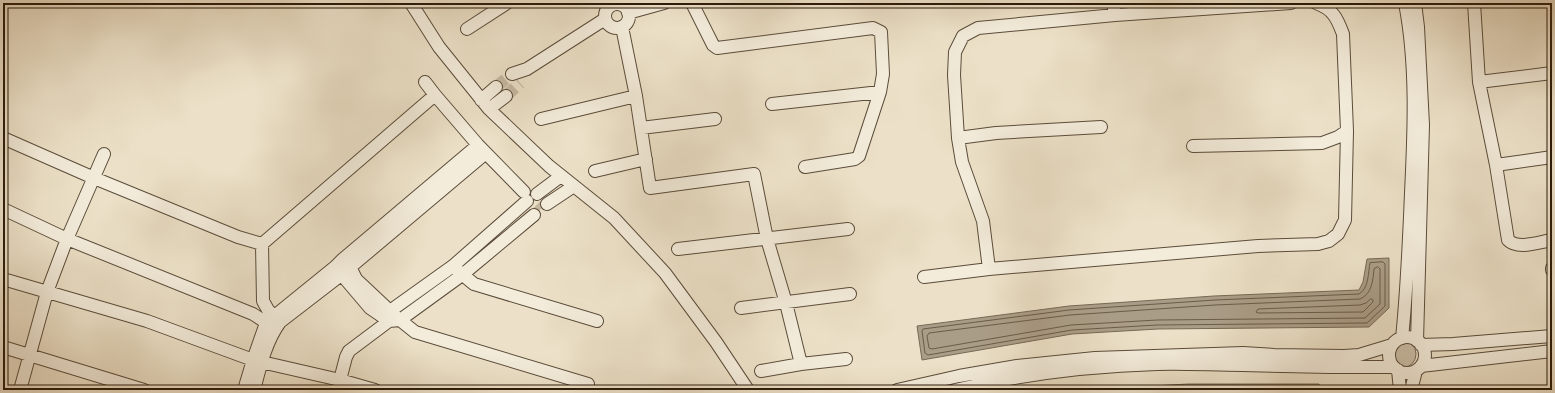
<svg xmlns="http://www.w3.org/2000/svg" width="1555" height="393" font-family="'EB Garamond',serif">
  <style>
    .green { fill: #cbbfa8; stroke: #7b6c59 }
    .water { fill: #aa9d87; stroke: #776955 }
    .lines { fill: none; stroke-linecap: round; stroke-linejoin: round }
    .shore { stroke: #6a5c48; stroke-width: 1 }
    .minor-tunnel { stroke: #c5b9a2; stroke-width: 12; stroke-dasharray: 12 6; stroke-linecap: butt }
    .minor-casing { stroke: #5b4c3a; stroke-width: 14 }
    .minor { stroke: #f3ecdb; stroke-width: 12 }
  </style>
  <rect width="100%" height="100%" fill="#ece1c8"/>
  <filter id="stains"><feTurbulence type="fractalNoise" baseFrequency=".005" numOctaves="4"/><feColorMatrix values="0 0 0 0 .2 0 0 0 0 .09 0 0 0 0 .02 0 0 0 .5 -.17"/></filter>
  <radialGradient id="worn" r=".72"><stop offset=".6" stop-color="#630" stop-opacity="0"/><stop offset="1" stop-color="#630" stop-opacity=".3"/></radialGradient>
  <!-- green -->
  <path class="green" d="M1388 354a14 14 0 1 1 28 0a14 14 0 1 1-28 0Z"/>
  <!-- water -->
  <path class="water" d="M1389,258V308L1369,327L1158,329L1072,334L922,360L917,326L1069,306L1214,296L1359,290L1363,282L1367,259Z
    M1188,384H1319V390H1082Z"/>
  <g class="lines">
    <!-- shore -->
    <path class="shore" d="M1383,262L1385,264V306L1367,323L1157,325L1072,330L928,355L925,353L922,331L923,329L1069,310L1215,300L1359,294C1369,288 1368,273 1370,263Z
      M1378,267L1380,269V304L1365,318L1157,320L1071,325L932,349L929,348L927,336L929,333L1070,315L1215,305L1360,299C1372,294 1373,280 1374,269Z
      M1371,299L1373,300V302L1363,312L1258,313L1256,312L1258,309L1360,305L1366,303Z
      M1145,390L1188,388H1313L1315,390"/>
    <!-- minor-tunnel -->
    <path class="minor-tunnel" d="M496,87L512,74
      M506,96L520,83
      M524,192L541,209"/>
    <defs>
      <path id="minor" d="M411,3L439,47L489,109L549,166L614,218L665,273L716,342L748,390
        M692,3L713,45L717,48L873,28L881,32L883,74L880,92L859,156L855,159L805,167
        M1113,3L1115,15
        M1415,3L1418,27L1423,125L1417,341
        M1474,3L1479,82L1496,165L1508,240C1518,250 1539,242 1552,240
        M605 16a12 12 0 1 1 24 0a12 12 0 1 1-24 0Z
        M628,13L664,3
        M622,27L636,96L650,188L754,174L767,239L786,303L801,364
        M467,29L507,3
        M512,74L527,69L605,19
        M425,82L435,95
        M1479,82L1552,73
        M481,100L496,87
        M772,104L880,92
        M489,109L506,96
        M541,119L636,96
        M641,128L715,119
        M3,138L94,178L238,237L262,244
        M958,138L996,133L1101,127
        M1193,146L1322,143L1338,137L1347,131
        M1496,165L1552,157
        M595,171L646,159
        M537,194L561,176
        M547,204L574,186
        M3,209L67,239L253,314L273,327
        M678,249L848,229
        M345,261L350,267L356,279L390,311L453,266L527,201
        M336,268L370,308L389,321L400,320L462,275L534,215
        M1552,268V270
        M989,269L983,221L962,162L958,138L954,75L955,52L963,36L978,28L1115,15L1291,3
        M457,270L474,284L597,321
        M924,277L989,269L1258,246L1318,244L1329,241L1338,234L1345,220L1347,131L1343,34C1337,18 1333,9 1316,3
        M3,279L147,321L253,360L340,380L375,390
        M741,308L850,294
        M395,316L415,332L588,384
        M280,322L268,310L263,301L262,244L435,95L478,145L524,192
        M1389 355a18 18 0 1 1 36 0a18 18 0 1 1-36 0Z
        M1402,338C1407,290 1409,242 1411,193C1414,131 1417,65 1405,3
        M1421,345L1453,344L1552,336
        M3,347L144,390
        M1240,358L1242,365L1330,367H1394
        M1421,366L1552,351
        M1398,370L1400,390
        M761,371L801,364L846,359
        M340,380L346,357L349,351L389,321L390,315
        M20,390L47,292L67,239L104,154
        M244,390L253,360L266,323L335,267L343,259L478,145
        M254,390C260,367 266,341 280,322L341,275L486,153
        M897,390L959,376L1017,366L1095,358L1243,353L1274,355L1344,356L1359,355L1392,345
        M955,390C1018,375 1092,366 1157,364C1185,363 1214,365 1242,365
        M1411,390L1416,371"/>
    </defs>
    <!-- minor casing -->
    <use href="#minor" class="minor-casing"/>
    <!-- minor -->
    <use href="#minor" class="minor"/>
  </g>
  <!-- margin -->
  <rect width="1555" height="393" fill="none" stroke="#ece1c8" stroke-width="16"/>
  <rect x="4" y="4" width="1547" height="385" fill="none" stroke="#2b1a0a" stroke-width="2"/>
  <rect x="8" y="8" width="1539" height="377" fill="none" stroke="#2b1a0a"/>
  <rect width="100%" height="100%" filter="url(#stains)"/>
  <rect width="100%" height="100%" fill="url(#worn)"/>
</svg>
